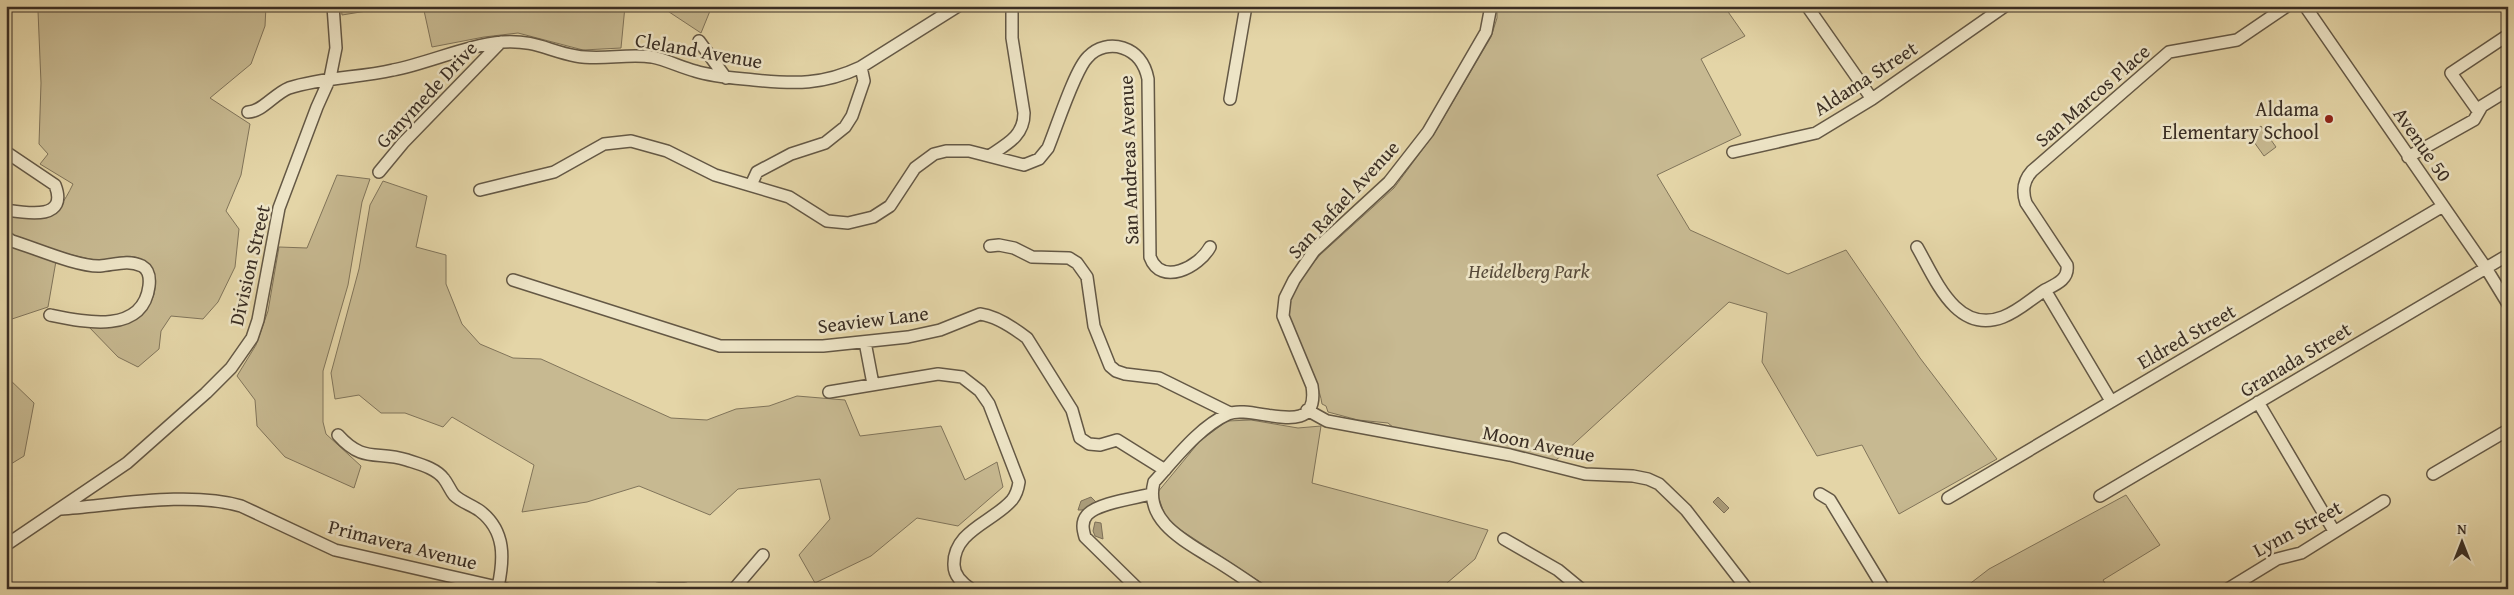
<svg xmlns="http://www.w3.org/2000/svg" width="2514" height="595" font-family="'Gentium Book Plus',serif">
  <style>
    .green { fill: #c7b991; stroke: #80745a }
    .water { fill: #aa9c7a; stroke: #7d7058 }
    .lines { fill: none; stroke-linecap: round; stroke-linejoin: round }
    .minor-casing { stroke: #645845; stroke-width: 14 }
    .minor { stroke: #ede4c6; stroke-width: 11 }
    .poi-dot { fill: #8f2418; stroke: #ede4c6; stroke-width: 2 }
    .labels { text-anchor: middle; dominant-baseline: central; stroke-width: 5; stroke-linejoin: round; paint-order: stroke }
    .street-label { font-size: 20px; fill: #3a2e24; stroke: #ede4c6 }
    .poi-label { font-size: 20px; fill: #3a2e24; stroke: #ede4c6; text-anchor: end }
    .park-label { font-size: 20px; font-style: italic; fill: #564a3a; stroke: #ede4c6 }
  </style>
  <rect width="100%" height="100%" fill="#e4d5a7"/>
  <filter id="stains"><feTurbulence type="fractalNoise" baseFrequency=".004" numOctaves="4"/><feColorMatrix values="0 0 0 0 .2 0 0 0 0 .09 0 0 0 0 .02 0 0 0 .5 -.17"/></filter>
  <radialGradient id="worn" r=".72"><stop offset=".6" stop-color="#630" stop-opacity="0"/><stop offset="1" stop-color="#630" stop-opacity=".3"/></radialGradient>
  <!-- green -->
  <path class="green" d="M32,6H266L265,26L251,64L210,98L250,124L241,175L226,211L239,229L235,267L218,302L203,319L171,316L161,331L159,349L138,367L118,357L88,326C104,326 123,328 135,317C141,312 151,304 153,297C159,282 152,261 135,257C122,254 110,261 97,260C77,258 24,242 6,231V215C46,222 55,221 73,184L40,164L48,154L39,144L41,83L38,11Z
    M341,6H397L342,15Z
    M423,6H625L621,48L583,50L518,33L484,37L432,47Z
    M660,6H712L701,33Z
    M1497,6H1724L1745,36L1701,59L1741,135L1657,175L1690,230L1788,274L1846,250L1920,358L1997,459L1899,514L1862,445L1817,456L1762,362L1767,313L1729,302L1554,462L1507,449L1394,428L1388,423L1358,420L1328,412L1326,406L1322,404C1318,375 1288,332 1289,309C1290,289 1308,269 1320,255L1394,188L1434,134L1491,37L1497,18Z
    M2261,126L2276,147L2264,156L2249,135Z
    M337,175L370,179L362,202L348,285L323,371V422L326,434L361,466L354,488L285,457L257,426L255,400L237,376L256,345L268,311L279,247L307,248Z
    M383,181L427,196L416,247L446,255V284L462,324L480,344L513,358L541,359L671,418L707,420L736,409L769,406L797,396L845,400L860,436L941,426L965,480L997,462L1003,487L958,526L917,518L871,556L815,583L799,555L830,519L820,479L738,489L710,515L639,486L587,502L522,512L534,465L452,417L443,427L405,413H381L359,395L335,399L331,373L359,269L370,205Z
    M6,241L56,261L48,307L6,321Z
    M6,376L34,403L24,456L6,467Z
    M1251,420L1298,428L1321,426L1312,483L1488,530L1475,559L1440,589H1271L1167,521L1157,493L1200,441L1227,421Z
    M2126,495L2160,545L2103,580L2109,589H1963L1989,569Z"/>
  <!-- water -->
  <path class="water" d="M1091,497L1096,502L1083,510H1078L1081,501Z
    M1718,497L1729,508L1724,513L1713,502Z
    M1095,522L1101,523L1103,539L1095,536L1093,531Z"/>
  <g class="lines">
    <defs>
      <path id="minor" d="M1807,6L1872,99
        M2305,6L2486,268L2508,304
        M699,41L726,78
        M1230,99L1246,6
        M2478,111L2451,73L2508,35
        M248,112C262,112 274,94 289,88C323,77 359,78 393,70C429,63 467,45 503,42C536,40 548,51 576,56C602,61 626,53 652,57C667,60 680,67 695,71C714,77 734,78 754,80C795,84 823,85 861,67L958,6
        M6,152L55,185C69,221 26,213 6,210
        M1733,152L1816,133L1872,99L2005,6
        M989,156C1007,144 1024,136 1024,113L1012,38V6
        M2408,157L2474,120L2482,106L2508,90
        M379,172L403,143L501,42
        M751,185L757,172L791,154L825,143L845,127L852,116L864,81L861,67
        M480,190L554,172L604,144L631,141L667,151L715,175L789,197L827,221L848,223L873,217L890,206L915,168L934,154L946,151H969L1024,165L1039,159L1048,148C1056,129 1075,69 1088,57C1097,47 1111,44 1123,48C1138,53 1145,64 1148,79L1150,257C1161,287 1199,267 1210,247
        M6,237L12,241C35,248 78,267 100,266C114,265 128,259 142,266C149,270 150,278 149,286C143,335 84,322 50,315
        M990,246L999,245L1014,248L1032,257L1069,258L1077,263L1087,277L1094,326L1110,366L1116,371L1125,374L1159,378L1230,413
        M1917,247C1935,278 1956,335 2003,317C2019,311 2031,299 2045,290
        M513,280L720,346H823L908,337L940,330L980,314C996,316 1014,328 1027,338L1072,410L1080,438L1089,444L1100,445L1117,440L1165,470
        M865,342L873,384
        M829,392L938,374L962,377L980,391L989,404L1019,482C1018,489 1016,495 1012,500C993,522 953,531 954,565C954,576 962,583 971,589
        M2111,401L2045,290C2057,284 2069,279 2067,265L2026,203C2022,191 2023,181 2032,171L2169,52L2237,40L2287,6
        M2258,402L2334,531
        M1307,410L1327,421L1510,455L1585,474L1633,476L1648,479L1659,484L1686,510L1747,589
        M338,435C364,464 377,450 407,460C419,464 436,468 444,479C448,484 450,490 454,495C461,502 472,505 480,511C506,531 504,559 498,587
        M2433,474L2508,430
        M1820,494L1830,500L1884,589
        M2100,496L2508,255
        M1948,498L2443,206
        M61,509C115,505 190,491 241,506L335,550L506,589
        M1504,539L1558,570L1581,589
        M6,545L127,463L206,393L231,368L252,338L258,320L279,208L317,107L330,78L336,48L333,6
        M659,589H684
        M734,589L763,555
        M1138,589L1085,537C1083,530 1081,522 1087,515C1097,503 1136,498 1151,494
        M1259,589C1243,578 1227,567 1210,557C1183,540 1144,520 1154,482C1175,459 1199,427 1228,414C1252,403 1321,443 1312,386L1283,316L1285,298L1294,280L1314,251L1389,182L1428,132L1486,32L1491,6
        M2228,589L2277,559L2301,553L2384,501"/>
    </defs>
    <!-- minor casing -->
    <use href="#minor" class="minor-casing"/>
    <!-- minor -->
    <use href="#minor" class="minor"/>
  </g>
  <!-- markers -->
  <circle class="poi-dot" cx="2329" cy="119" r="5"/>
  <g class="labels">
    <!-- street labels -->
    <g class="street-label">
      <text transform="translate(699 50) rotate(10)">Cleland Avenue</text>
      <text transform="translate(1865 78) rotate(-33)">Aldama Street</text>
      <text transform="translate(426 94) rotate(-47)">Ganymede Drive</text>
      <text transform="translate(2092 95) rotate(-41)">San Marcos Place</text>
      <text transform="translate(2423 144) rotate(55)">Avenue 50</text>
      <text transform="translate(1128 160) rotate(-92)">San Andreas Avenue</text>
      <text transform="translate(1343 199) rotate(-47)">San Rafael Avenue</text>
      <text transform="translate(249 265) rotate(-77)">Division Street</text>
      <text transform="translate(873 319) rotate(-7)">Seaview Lane</text>
      <text transform="translate(2186 336) rotate(-30)">Eldred Street</text>
      <text transform="translate(2295 359) rotate(-31)">Granada Street</text>
      <text transform="translate(1539 443) rotate(12)">Moon Avenue</text>
      <text transform="translate(2297 528) rotate(-28)">Lynn Street</text>
      <text transform="translate(403 544) rotate(14)">Primavera Avenue</text>
    </g>
    <!-- poi labels -->
    <g class="poi-label">
      <text x="2319" y="108">Aldama<tspan x="2319" dy="23">Elementary School</tspan></text>
    </g>
    <!-- park labels -->
    <g class="park-label">
      <text x="1529" y="270">Heidelberg Park</text>
    </g>
  </g>
  <!-- margin -->
  <rect width="2514" height="595" fill="none" stroke="#e4d5a7" stroke-width="25"/>
  <rect x="8" y="8" width="2499" height="580" fill="none" stroke="#3a2e24" stroke-width="2.5"/>
  <rect x="12" y="12" width="2489" height="570" fill="none" stroke="#3a2e24"/>
  <!-- north arrow -->
  <g transform="translate(2462 542)" stroke="#ede4c6" stroke-width="4" paint-order="stroke">
  <path d="M0-4L9 19L0 12L-9 19Z" fill="#3a2e24"/>
  <text y="-8" font-size="14" font-weight="bold" text-anchor="middle" fill="#3a2e24">N</text>
  </g>
  <rect width="100%" height="100%" filter="url(#stains)"/>
  <rect width="100%" height="100%" fill="url(#worn)"/>
</svg>
